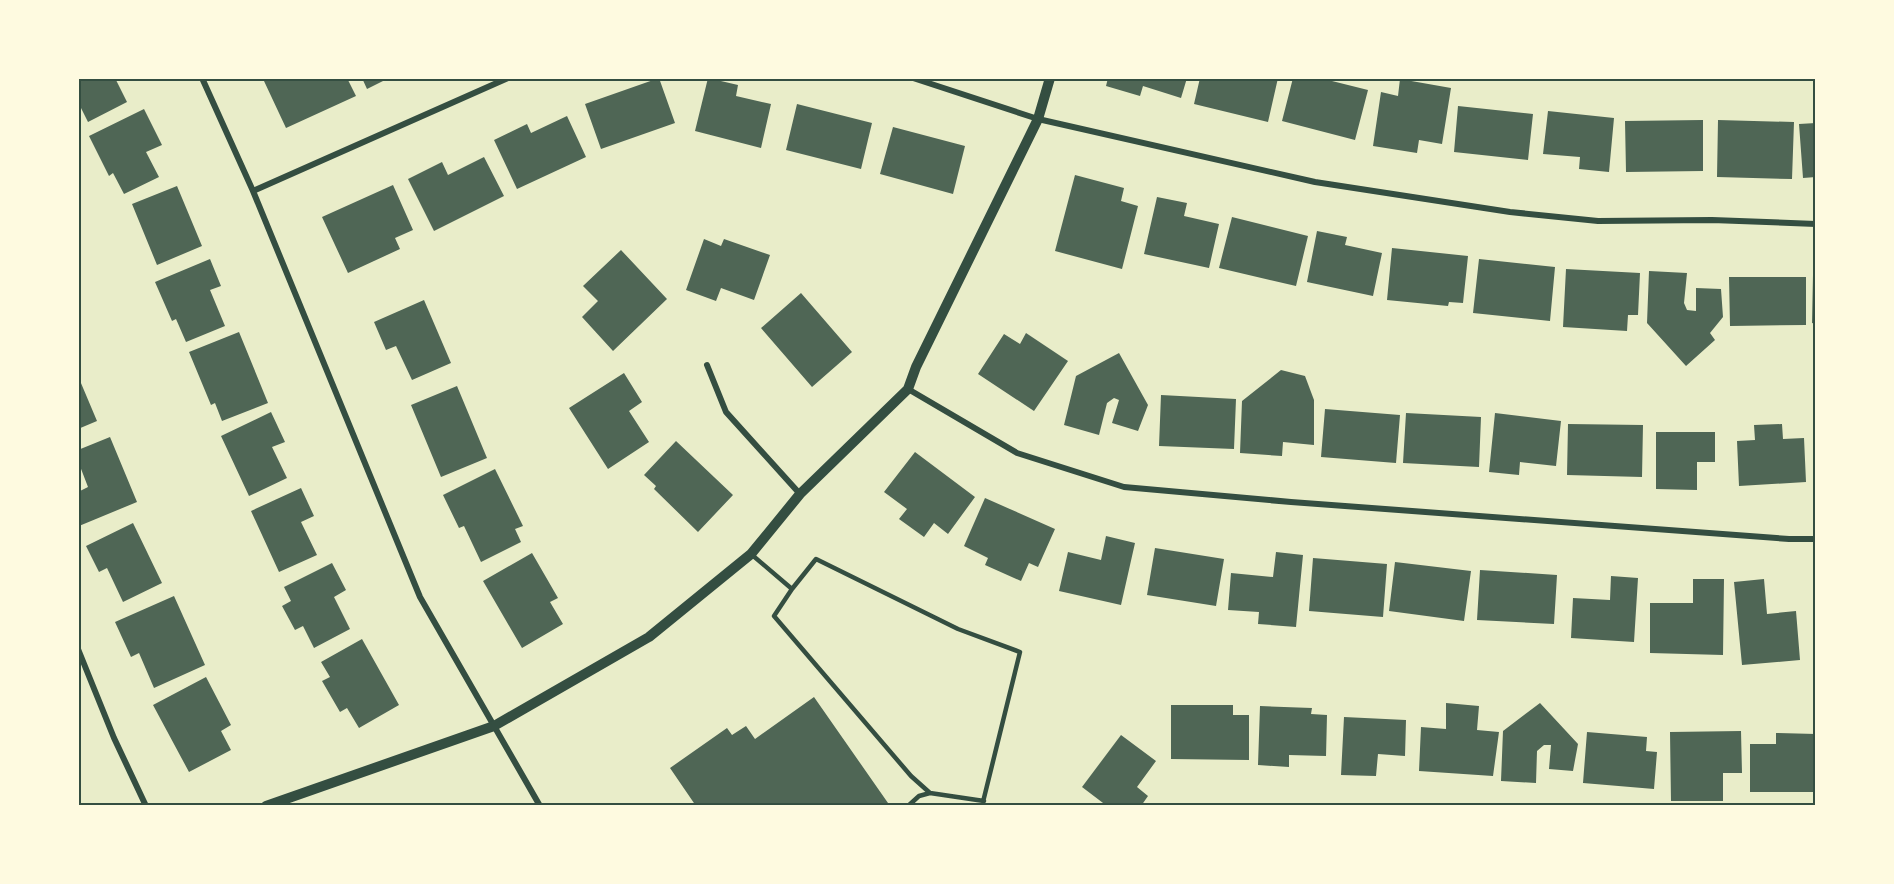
<svg xmlns="http://www.w3.org/2000/svg" width="1894" height="884" font-family="'IBM Plex Sans',sans-serif">
  <style>
    .building { fill: #4f6655 }
    .lines { fill: none; stroke-linecap: round; stroke-linejoin: round }
    .service { stroke: #344e41; stroke-width: 4.5 }
    .minor { stroke: #344e41; stroke-width: 6 }
    .tertiary { stroke: #344e41; stroke-width: 10 }
    .neatline { fill: none; stroke: #344e41; stroke-width: 2 }
  </style>
  <rect width="100%" height="100%" fill="#e9edc9"/>
  <!-- building -->
  <path class="building" d="M78,78H119L116,80L127,102L88,122L78,102Z
    M271,78H347L356,96L286,128L264,81Z
    M362,78H389L367,89Z
    M659,78L675,123L601,149L585,104Z
    M708,78L738,85L736,96L771,104L761,148L695,131Z
    M1108,78H1187L1181,98L1143,86L1140,96L1106,86Z
    M1200,78H1278L1268,122L1194,104Z
    M1293,78H1320L1368,90L1355,140L1282,121Z
    M1400,79L1451,88L1442,144L1419,140L1417,153L1373,146L1381,92L1398,96Z
    M797,104L872,123L861,169L786,150Z
    M1458,106L1533,114L1528,160L1454,152Z
    M144,109L162,145L146,152L159,177L124,194L113,173L109,176L89,136Z
    M1548,111L1614,118L1609,172L1579,169L1580,157L1543,154Z
    M567,116L586,157L517,189L494,140L527,124L531,133Z
    M1703,120V171L1626,172L1625,121Z
    M1718,120L1794,122L1792,179L1717,177Z
    M1816,123V177L1803,178L1799,124Z
    M893,127L965,146L953,194L880,174Z
    M484,157L504,196L434,231L408,179L442,162L448,175Z
    M1075,175L1124,188L1121,201L1138,206L1122,269L1055,251Z
    M393,185L413,230L395,238L400,249L348,273L322,217Z
    M177,186L202,246L157,265L132,204Z
    M1157,197L1187,203L1184,216L1219,224L1209,268L1144,254Z
    M1232,217L1308,236L1296,286L1219,268Z
    M1317,231L1347,237L1345,245L1382,253L1373,296L1307,282Z
    M704,239L721,246L724,239L770,255L754,300L721,288L716,301L686,290Z
    M1392,248L1468,256L1463,303L1449,302L1448,306L1387,300Z
    M621,250L667,299L613,351L582,317L598,301L583,286Z
    M210,259L221,286L210,290L225,326L186,342L176,319L172,321L155,282Z
    M1479,259L1555,267L1550,321L1473,313Z
    M1566,269L1640,273L1638,315H1628L1627,331L1563,327Z
    M1649,271L1687,273L1684,303L1687,310L1696,311V288L1721,289L1723,317L1710,333L1715,340L1686,366L1647,323Z
    M1813,275H1816V324L1812,323Z
    M1729,277H1806V325L1730,326Z
    M801,293L852,352L812,387L761,328Z
    M424,300L451,363L412,380L396,346L386,350L374,322Z
    M239,332L268,403L222,421L215,403L211,405L189,352Z
    M1026,333L1068,361L1034,411L978,374L1004,334L1020,344Z
    M1119,353L1148,405L1138,431L1112,423L1119,400L1114,398L1107,403L1099,435L1064,425L1076,376Z
    M1281,370L1305,376L1314,400V445L1283,442L1282,456L1240,453L1242,401Z
    M624,373L642,402L629,411L649,442L608,469L569,408Z
    M78,376L97,421L78,429Z
    M457,386L487,458L441,477L411,405Z
    M1161,395L1236,399L1234,449L1159,446Z
    M1325,409L1400,415L1396,463L1321,457Z
    M271,412L285,442L272,447L287,478L249,496L221,436Z
    M1406,413L1481,417L1479,467L1403,463Z
    M1495,413L1561,421L1556,466L1520,462L1519,475L1489,472Z
    M1568,424L1643,425L1642,477L1567,475Z
    M1782,424L1783,439L1804,438L1806,482L1739,486L1737,441L1755,440L1754,425Z
    M1656,432H1715V462H1697V490L1656,489Z
    M110,437L137,502L79,526L78,492L88,487L78,461V450Z
    M676,441L733,495L698,532L654,489L656,486L644,475Z
    M915,452L975,497L948,534L934,523L924,537L899,519L907,509L884,492Z
    M495,469L523,526L515,529L521,542L481,562L464,526L459,528L443,495Z
    M301,488L314,516L301,522L317,555L279,572L251,511Z
    M985,498L1055,529L1038,567L1029,563L1021,581L985,565L988,558L964,546Z
    M133,523L162,583L123,602L107,568L99,572L86,546Z
    M1106,536L1135,543L1121,605L1059,591L1068,552L1101,560Z
    M1155,548L1224,559L1216,606L1147,595Z
    M1276,552L1303,555L1296,627L1258,624L1259,612L1228,610L1231,573L1273,577Z
    M532,553L558,598L550,602L563,624L522,648L483,581Z
    M1313,558L1387,564L1383,617L1309,611Z
    M1395,562L1471,571L1464,621L1389,611Z
    M332,563L346,590L334,597L350,629L314,648L303,626L295,630L282,606L291,601L284,587Z
    M1480,570L1557,575L1554,624L1477,620Z
    M1611,576L1638,578L1634,642L1571,638L1573,598L1610,600Z
    M1693,579H1724L1723,655L1650,653V603H1693Z
    M1764,579L1767,614L1796,611L1800,660L1742,665L1734,582Z
    M174,596L205,665L154,688L139,653L131,657L115,622Z
    M362,639L399,705L359,728L347,708L340,712L322,681L330,677L321,662Z
    M206,677L231,725L221,731L231,750L189,772L153,705Z
    M814,697L888,803L884,806H696L670,768L727,728L732,735L746,726L755,739Z
    M1446,703L1479,706L1477,730L1499,732L1493,776L1419,771L1421,727L1446,729Z
    M1540,703L1578,744L1573,771L1549,769L1551,745H1544L1537,751L1536,783L1501,781L1503,731Z
    M1171,705H1233V715H1249V760L1171,759Z
    M1260,706L1312,708L1311,714L1327,715L1326,756L1289,755V767L1258,765Z
    M1344,717L1406,720L1405,756L1378,754L1376,776L1341,775Z
    M1741,731L1742,773H1723V801H1671L1670,732Z
    M1587,732L1647,737L1646,751L1657,752L1654,789L1583,783Z
    M1776,733L1816,734V792H1750V744H1776Z
    M1121,735L1156,761L1137,787L1148,796L1141,806H1107L1082,787Z"/>
  <g class="lines">
    <!-- service -->
    <path class="service" d="M751,554L792,589L816,559L958,629L1020,652L982,806
      M792,589L774,616L911,776L930,793L984,801
      M908,806L919,796L930,793"/>
    <!-- minor -->
    <path class="minor" d="M202,78L253,191L420,597L540,806
      M913,78L1038,119L1315,182L1510,212L1598,221L1712,220L1816,224
      M253,191L508,78
      M707,365L726,412L800,494
      M908,389L1017,453L1124,487L1291,502L1789,539H1816
      M78,649L114,738L146,806"/>
    <!-- tertiary -->
    <path class="tertiary" d="M266,806L494,726L649,637L751,554L800,494L908,389L916,367L1038,119L1050,78"/>
  </g>
  <!-- border -->
  <rect width="1894" height="884" fill="none" stroke="#fefae0" stroke-width="159"/>
  <rect x="80" y="80" width="1734" height="724" class="neatline"/>
</svg>
